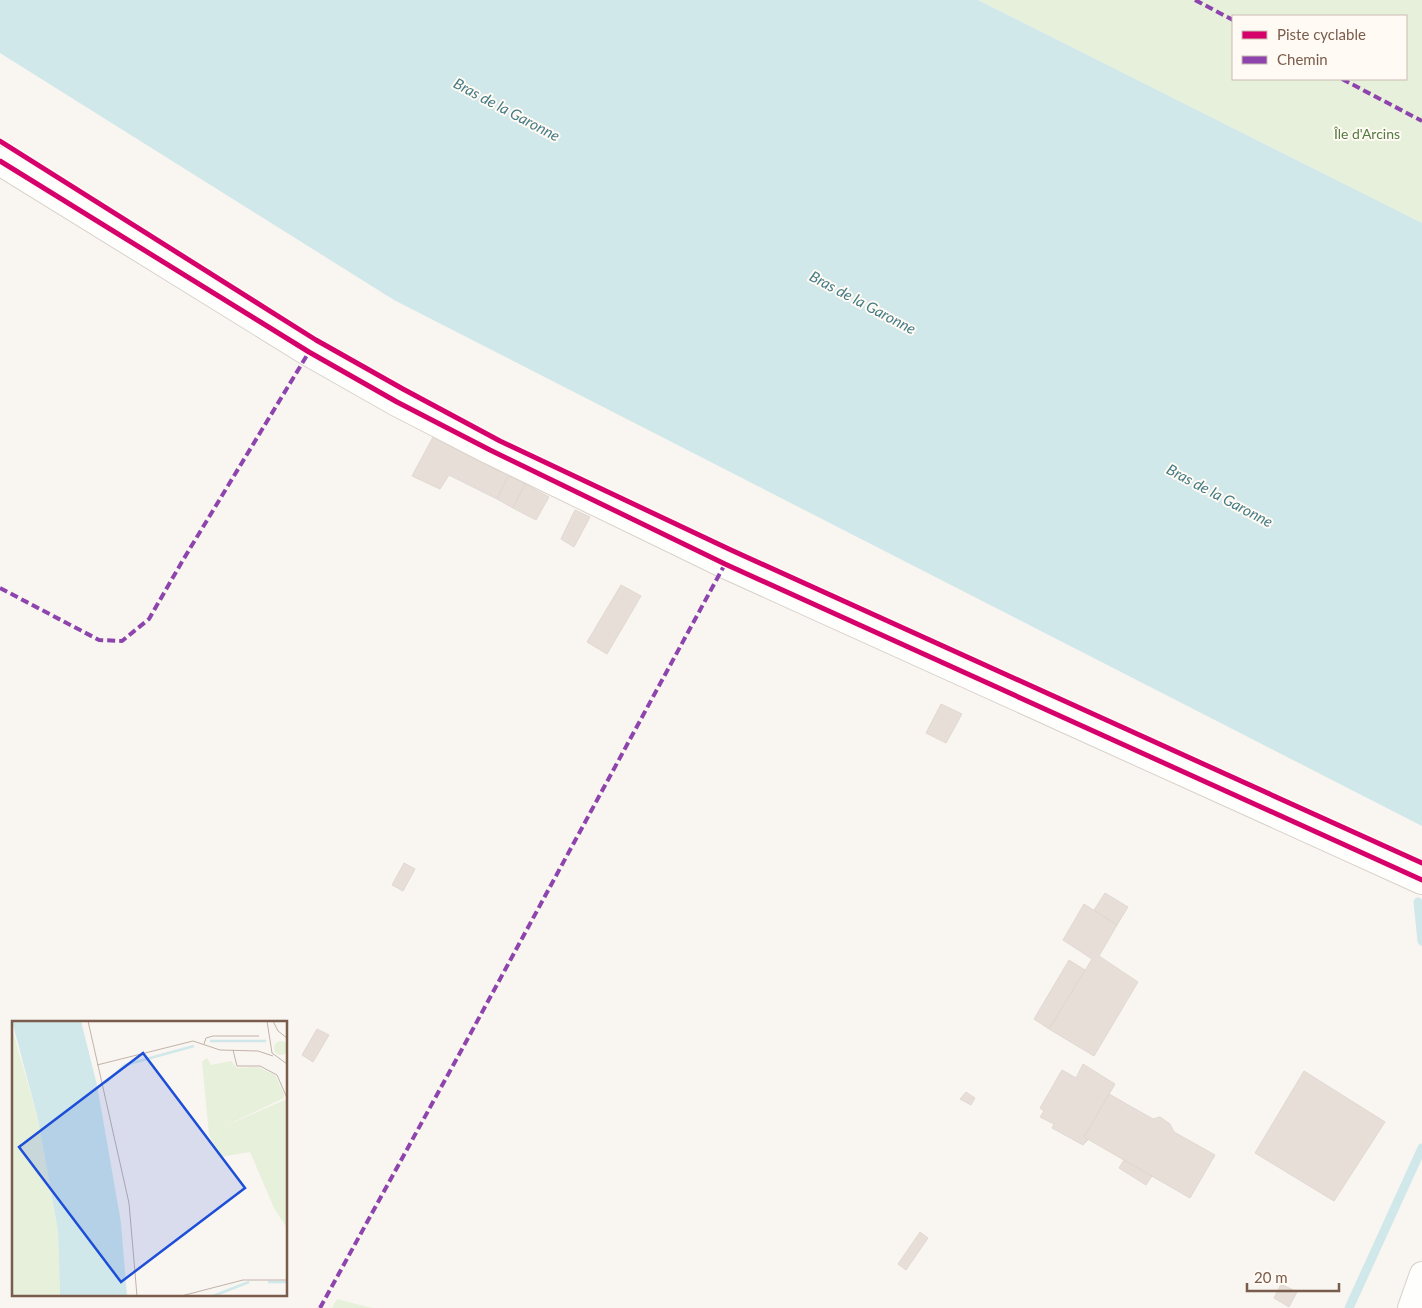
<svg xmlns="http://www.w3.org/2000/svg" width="1422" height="1308" font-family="Lato,sans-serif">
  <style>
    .green { fill: #e7f0db; fill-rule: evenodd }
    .water { fill: #d0e8ea }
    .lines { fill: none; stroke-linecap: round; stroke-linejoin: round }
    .stream { stroke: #d0e8ea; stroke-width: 9 }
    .building { fill: #e6ded7; stroke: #e2d8d2 }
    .street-casing { stroke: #d7d1cb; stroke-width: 26 }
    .secondary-casing { stroke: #d9d2cb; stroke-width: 30 }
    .street { stroke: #fefefd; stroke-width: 24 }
    .secondary { stroke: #fefefd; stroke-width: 28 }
    .quiet { stroke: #8e44ad; stroke-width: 4; stroke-dasharray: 8 4; stroke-linecap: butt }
    .cycleway-casing { stroke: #fffaf3; stroke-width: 8 }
    .cycleway { stroke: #d6006c; stroke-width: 5 }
    .labels { text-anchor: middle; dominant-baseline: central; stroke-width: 4; stroke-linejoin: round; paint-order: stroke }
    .park-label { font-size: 14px; fill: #537a41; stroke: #fffaf3 }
    .water-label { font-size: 15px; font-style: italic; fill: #437c86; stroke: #fffaf3 }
    .inset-river { fill: none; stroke: #d0e8ea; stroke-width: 2.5 }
    .inset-road { fill: none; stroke: #c2b3aa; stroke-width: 1 }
    .view { fill: #1d4ed8; fill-opacity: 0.15; stroke: #1d4ed8; stroke-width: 2.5 }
    .inset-edge { fill: none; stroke: #7a5c4d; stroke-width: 2.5 }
  </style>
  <rect width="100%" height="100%" fill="#f9f5f0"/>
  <!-- green -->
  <path class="green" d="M978,0H1422V223ZM1233,16H1406V79H1233Z
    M337,1299L372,1308H332Z"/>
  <!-- water -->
  <path class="water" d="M0,0H978L1422,223V826L394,300L0,53Z"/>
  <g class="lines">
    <!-- stream -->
    <path class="stream" d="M1418,902L1422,941
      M1349,1308L1422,1148"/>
  </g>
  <!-- building -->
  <path class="building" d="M433,437L508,476L497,499L449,475L440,489L412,476Z
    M508,476L525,484L513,508L497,499Z
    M525,484L549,497L536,520L513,508Z
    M575,510L590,517L574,547L561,539Z
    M621,585L641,596L607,654L587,642Z
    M941,704L962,714L946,743L926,733Z
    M404,863L415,869L403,891L392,885Z
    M1105,893L1128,907L1117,925L1094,910Z
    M1084,904L1117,925L1099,956L1138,982L1094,1056L1049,1029L1092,959L1063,940Z
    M1069,960L1085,970L1049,1029L1034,1019Z
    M317,1029L329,1035L313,1062L302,1055Z
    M1083,1064L1115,1084L1084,1137L1088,1140L1083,1145L1052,1128L1054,1124L1040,1117L1044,1111L1040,1108L1062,1070L1076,1078Z
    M1304,1071L1385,1122L1334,1201L1255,1153Z
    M966,1092L975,1098L971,1105L960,1099Z
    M1109,1094L1153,1119L1160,1117L1170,1124L1174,1132L1215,1155L1190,1198L1084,1137Z
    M1124,1160L1152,1176L1146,1185L1119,1168Z
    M920,1232L928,1238L906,1270L898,1264Z
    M1281,1284L1297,1292L1289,1307L1274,1298Z"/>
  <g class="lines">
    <defs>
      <path id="street" d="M1410,1308L1422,1274"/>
      <path id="secondary" d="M0,161L309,352L397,402L490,450L725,564L1422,880"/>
    </defs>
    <!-- street casing -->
    <use href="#street" class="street-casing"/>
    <!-- secondary casing -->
    <use href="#secondary" class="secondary-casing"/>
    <!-- street -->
    <use href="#street" class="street"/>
    <!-- secondary -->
    <use href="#secondary" class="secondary"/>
    <!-- quiet -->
    <path class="quiet" d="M1195,0L1233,20
      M1342,79L1422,121
      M0,588L99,640L122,641L149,619L183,560L309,352
      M320,1308L467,1040L725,564"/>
    <defs>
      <path id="cycleway" d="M0,141L316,340L403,389L500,441L731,550L1422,863
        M0,161L309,352L397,402L490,450L725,564L1422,880"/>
    </defs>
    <!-- cycleway casing -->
    <use href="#cycleway" class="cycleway-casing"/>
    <!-- cycleway -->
    <use href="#cycleway" class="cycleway"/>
  </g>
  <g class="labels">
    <!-- park labels -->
    <g class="park-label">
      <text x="1367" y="133">Île d'Arcins</text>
    </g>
    <!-- water labels -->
    <g class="water-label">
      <text transform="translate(507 109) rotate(28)">Bras de la Garonne</text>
      <text transform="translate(863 302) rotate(28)">Bras de la Garonne</text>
      <text transform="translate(1220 495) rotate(28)">Bras de la Garonne</text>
    </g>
  </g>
  <!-- overview -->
  <g transform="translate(12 1021)">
    <rect width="275" height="275" fill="#f9f5f0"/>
    <path d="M0,7L26,98L46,210L48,275H0ZM262 27a7 7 0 1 1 14 0a7 7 0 1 1-14 0ZM195,37L199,44L219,40L225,47L246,46L263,54L272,73V77L211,106L275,78V207L262,187L238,131L208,136L197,113L190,41Z" fill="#e7f0db"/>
    <path d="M0,0H69L85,64L109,202L115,275H48L46,210L26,98Z" fill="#d0e8ea"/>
    <path class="inset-river" d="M198,20H254M93,62L113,44L182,25M256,261H275M201,275L237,261"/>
    <path class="inset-road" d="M76,0L117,182L125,275M255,0L260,32L275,43M261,0L266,10L275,17M192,23L194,17L201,15H247M221,29L225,45H248L265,54L275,77M85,44L181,20L208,29L246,30L261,35M169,275L231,259H275"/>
    <path class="view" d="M131,32L233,167L109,261L7,126Z"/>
    <rect width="275" height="275" class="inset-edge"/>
  </g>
  <!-- legend -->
  <rect x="1232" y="15" width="175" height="65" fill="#fffaf3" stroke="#cabbb1"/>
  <rect x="1242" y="31" width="25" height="8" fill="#d6006c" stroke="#cabbb1"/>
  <text x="1277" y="40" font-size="15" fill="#7a5c4d">Piste cyclable</text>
  <rect x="1242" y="56" width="25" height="8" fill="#8e44ad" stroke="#cabbb1"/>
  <text x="1277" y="65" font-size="15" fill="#7a5c4d">Chemin</text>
  <!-- scale -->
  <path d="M1247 1283v8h92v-8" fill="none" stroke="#7a5c4d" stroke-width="2.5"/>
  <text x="1254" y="1283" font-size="15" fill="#7a5c4d" stroke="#fffaf3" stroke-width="4" paint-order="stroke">20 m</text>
</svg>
